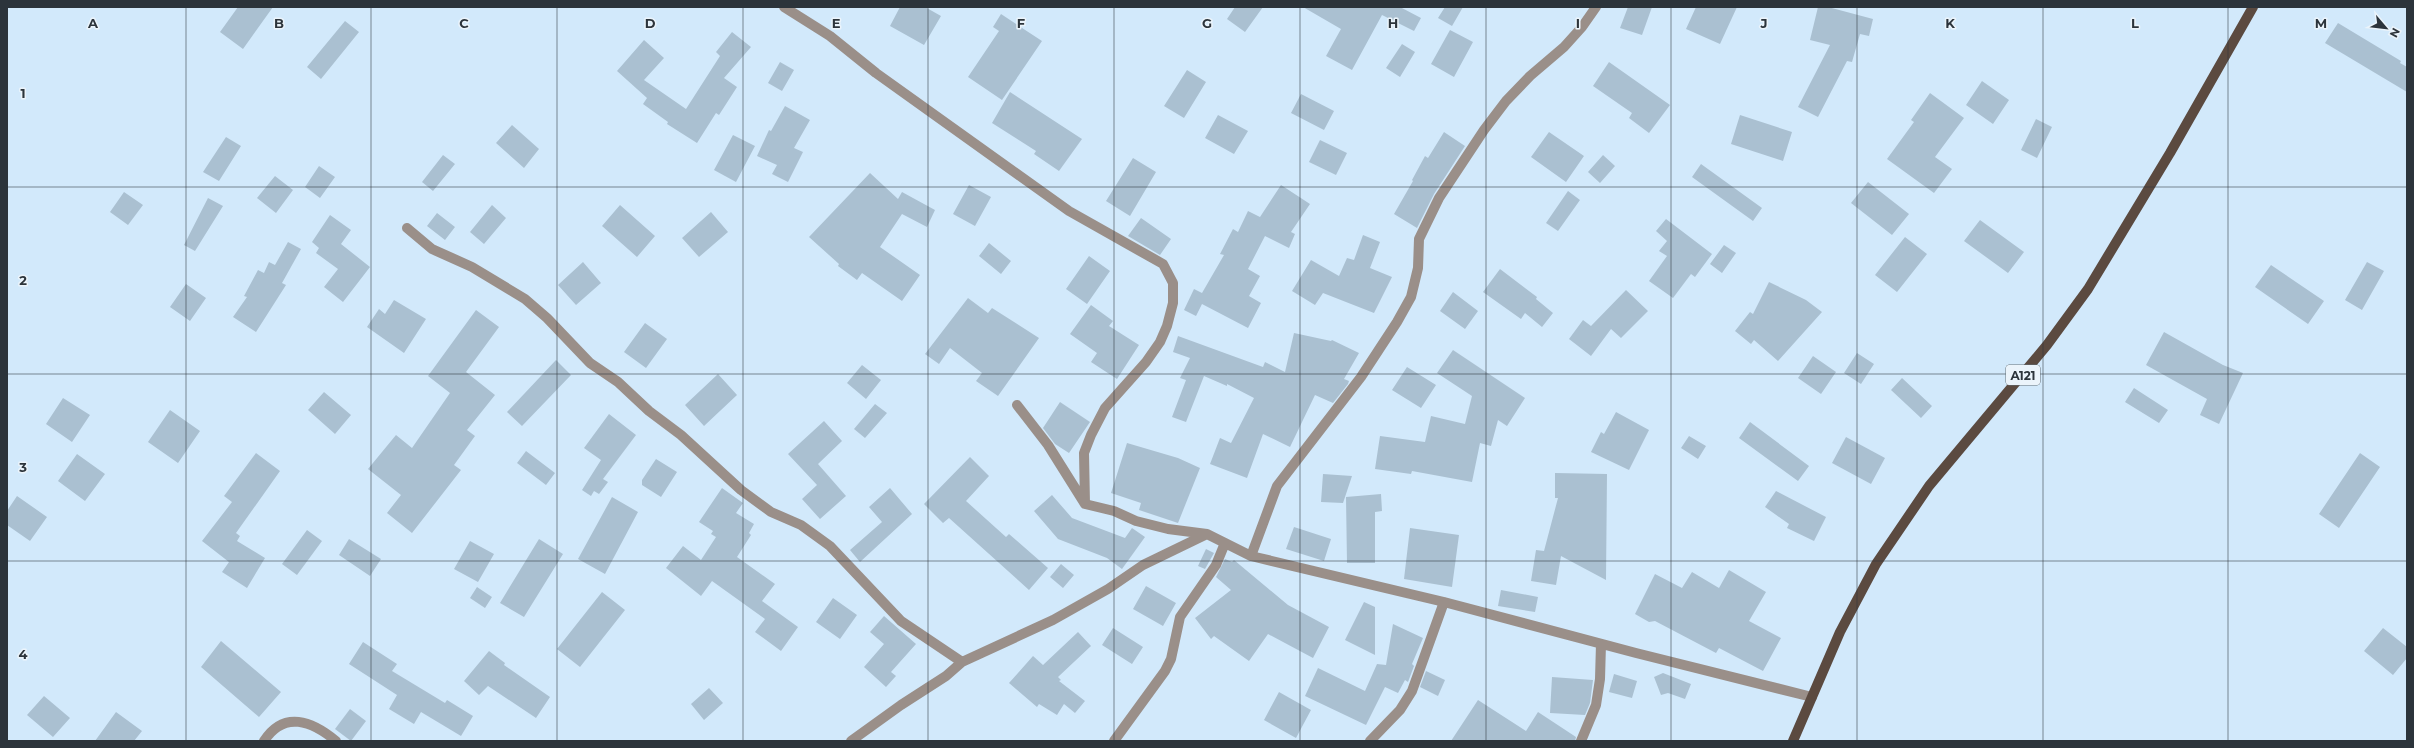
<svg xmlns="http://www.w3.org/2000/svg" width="2414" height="748" font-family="Montserrat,sans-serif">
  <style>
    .building { fill: #aac0d1 }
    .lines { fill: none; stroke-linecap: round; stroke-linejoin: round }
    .minor { stroke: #9a8f89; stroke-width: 10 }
    .major { stroke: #5b4a40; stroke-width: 10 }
    .grid { fill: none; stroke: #2c343b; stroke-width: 1; stroke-opacity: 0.55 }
    .labels { text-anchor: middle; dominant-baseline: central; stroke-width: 3; stroke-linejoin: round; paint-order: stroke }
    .shield { fill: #ebf4fb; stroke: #656e75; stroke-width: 1 }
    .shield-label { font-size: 12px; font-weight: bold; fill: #2c343b }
    .grid-label { font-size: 13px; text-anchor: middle; font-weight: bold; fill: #2c343b; stroke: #ebf4fb; stroke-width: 3; stroke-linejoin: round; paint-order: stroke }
  </style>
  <rect width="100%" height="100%" fill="#d2e9fb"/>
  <!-- building -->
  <path class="building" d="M238,7H273L243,49L220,32Z
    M900,7H925L941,16L924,45L890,26Z
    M1235,7H1263L1245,32L1227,19Z
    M1303,7H1400L1421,18L1414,31L1382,15L1352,70L1326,56L1341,29Z
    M1445,7H1463L1452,26L1438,18Z
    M1628,7H1652L1642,35L1620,28Z
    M1696,7H1737L1720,44L1686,29Z
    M1818,7H1828L1873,19L1869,36L1860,34L1852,62L1847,61L1818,117L1798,107L1830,45L1810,40Z
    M1001,14L1042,41L1002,100L968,77L999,31L993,27Z
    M345,21L359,32L321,79L307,67Z
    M2338,23L2401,61L2400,63L2407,67V92L2325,43Z
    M1450,30L1473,42L1454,77L1431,64Z
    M732,32L751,47L724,78L737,87L719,115L716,113L697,143L667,124L668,122L643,104L647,98L617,71L644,40L664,58L644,80L686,109L720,56L716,52Z
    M1402,44L1415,52L1400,77L1386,68Z
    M780,62L794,70L782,91L768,83Z
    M1609,62L1670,105L1649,133L1629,118L1632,113L1593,86Z
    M1187,70L1206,82L1184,118L1164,106Z
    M1982,81L2009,100L1993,124L1966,105Z
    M1010,92L1082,139L1059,171L1034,154L1036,151L992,123Z
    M1930,93L1964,118L1935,157L1952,169L1934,193L1887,159L1914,122L1911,120Z
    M1301,94L1334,111L1324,130L1291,113Z
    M785,106L810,120L794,148L803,152L788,182L772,174L777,165L757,156L769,130L771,131Z
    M1218,115L1248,131L1234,154L1205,138Z
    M1740,115L1792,132L1783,161L1731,144Z
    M2036,119L2052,127L2037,158L2021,150Z
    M512,125L539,149L524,168L496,143Z
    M1444,132L1465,146L1434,194L1417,228L1394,214L1413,181L1412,180L1425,156L1428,158Z
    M1549,132L1584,156L1566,182L1531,157Z
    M733,135L755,146L736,182L714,170Z
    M226,137L241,146L219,181L203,172Z
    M1320,140L1347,153L1336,175L1309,162Z
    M443,155L455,164L433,191L422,182Z
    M1603,155L1615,166L1600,183L1588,172Z
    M1133,158L1156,172L1130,216L1106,201Z
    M1701,164L1762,208L1753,221L1692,177Z
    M319,166L335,177L320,198L305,187Z
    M870,173L898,199L902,192L935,210L927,227L902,214L880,247L920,275L902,301L862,273L857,280L838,266L839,264L809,237Z
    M275,176L293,190L276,213L257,198Z
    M1868,182L1909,214L1892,235L1851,203Z
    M969,185L991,197L975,226L953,214Z
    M1281,185L1310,204L1291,232L1295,234L1289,248L1265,236L1248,269L1260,276L1249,296L1261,303L1248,328L1202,304L1196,316L1184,310L1194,289L1202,293L1224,255L1220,254L1233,229L1238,232L1248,211L1260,217Z
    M1568,191L1580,200L1558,231L1546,223Z
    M124,192L143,205L128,225L110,212Z
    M208,198L223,206L195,251L184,245Z
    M492,205L506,218L484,244L470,232Z
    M620,205L655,236L637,257L602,226Z
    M711,212L728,232L699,257L682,238Z
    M437,213L455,227L445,240L427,226Z
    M330,215L351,230L341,244L370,267L343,302L324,287L338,269L316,253L319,248L312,242Z
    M1141,218L1171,239L1160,255L1128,236Z
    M1666,219L1712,254L1695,277L1691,274L1673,298L1649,281L1667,256L1659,251L1667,241L1656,231Z
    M1980,220L2024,252L2008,273L1964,241Z
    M1363,235L1380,242L1370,268L1392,277L1374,313L1323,293L1315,305L1292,291L1311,260L1339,276L1347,258L1354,260Z
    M1905,237L1927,254L1897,292L1875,275Z
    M288,242L301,249L282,283L286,285L256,332L233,317L247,297L244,296L258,270L264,273L269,262L275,265Z
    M989,243L1011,261L1001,274L979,256Z
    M1724,245L1736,253L1722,273L1710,264Z
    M1089,256L1110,271L1087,304L1066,289Z
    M583,262L601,283L576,305L558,285Z
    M2367,262L2384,271L2362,310L2345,300Z
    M2271,265L2324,301L2308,324L2255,287Z
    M1500,269L1537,297L1536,299L1553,313L1542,327L1525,313L1521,319L1483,292Z
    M1769,282L1806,300L1822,312L1778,361L1754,340L1751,344L1735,331L1750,312L1753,314Z
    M186,284L206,298L190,321L170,307Z
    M1626,290L1648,311L1621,338L1611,329L1591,356L1569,339L1583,320L1591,326Z
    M1453,292L1478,311L1465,329L1440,311Z
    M968,298L988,313L992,308L1039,338L998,396L976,381L982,373L950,348L939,364L925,354Z
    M394,300L426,319L404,353L367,327L379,309L385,314Z
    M1091,305L1113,321L1109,326L1139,345L1117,379L1091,362L1097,353L1070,334Z
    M476,310L499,327L466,372L495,395L467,430L475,436L454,465L461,470L412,533L387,513L401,495L368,469L396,435L412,448L450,393L428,376Z
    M645,323L667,339L646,368L624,352Z
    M2164,332L2223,365L2243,373L2219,424L2200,415L2207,399L2146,365Z
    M1294,333L1331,341L1332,340L1359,353L1344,379L1349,381L1348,384L1333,403L1315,395L1290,447L1263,434L1247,478L1210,464L1220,438L1231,443L1254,398L1227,384V386L1204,376L1186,422L1172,417L1186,380L1180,378L1190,358L1173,352L1178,336L1263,367L1265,362L1285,372Z
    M1453,350L1525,398L1507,426L1498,420L1491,446L1480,443L1472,482L1412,471L1411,474L1375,469L1380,436L1425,442L1431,416L1465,424L1472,396L1437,373Z
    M1857,353L1874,364L1861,384L1844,373Z
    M1813,356L1836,372L1821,394L1798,378Z
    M556,360L571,375L522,426L507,412Z
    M862,365L881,380L866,399L847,383Z
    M1407,367L1436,385L1421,408L1392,390Z
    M718,374L737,395L704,426L685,405Z
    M1902,378L1932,406L1921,418L1891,390Z
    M2134,388L2168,410L2159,423L2125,402Z
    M324,392L351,415L335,434L308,410Z
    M63,398L90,415L72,442L46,424Z
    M1060,402L1090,422L1069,453L1055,444L1043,428Z
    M875,404L887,413L865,438L854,429Z
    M170,410L200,431L178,463L148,442Z
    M1616,412L1649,430L1629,470L1591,452L1601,432L1604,434Z
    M609,414L636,435L603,479L608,482L599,494L594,491L591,496L582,490L601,460L584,448Z
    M824,421L842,441L818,464L846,496L820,519L802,499L817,485L788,454Z
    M1750,422L1809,466L1798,481L1739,438Z
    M1689,436L1706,446L1698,459L1681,448Z
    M1846,437L1885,458L1871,484L1832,463Z
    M1127,443L1178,458L1200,468L1178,523L1139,510L1141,503L1111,493Z
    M526,451L555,473L546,485L517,463Z
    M256,453L280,471L236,533L240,536L237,541L265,558L247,588L222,572L229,562L202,541L232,502L224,496Z
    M2360,453L2380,467L2339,528L2319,514Z
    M77,454L105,474L85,501L58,481Z
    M970,457L989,476L966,501L1006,537L1009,534L1048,568L1029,590L949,518L943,523L924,504Z
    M656,459L677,472L661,497L642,485V480Z
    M1555,473L1607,474L1606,580L1561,556L1556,585L1531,581L1536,550L1544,551L1558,498H1555Z
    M1323,474L1352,476L1343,503L1321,502Z
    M722,488L743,503L736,513L754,524L749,533L751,535L737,557L775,584L762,601L798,627L781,651L755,632L765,619L712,581L701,596L666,568L683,546L701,560L716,537L711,534L713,531L699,522Z
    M890,488L912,514L860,562L850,550L882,522L869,507Z
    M1776,491L1826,517L1814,541L1787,528L1789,524L1765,507Z
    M1381,494L1382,511L1375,512V563H1347L1346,497Z
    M1052,495L1072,518L1125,538L1132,528L1145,537L1122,569L1107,558L1058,539L1034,511Z
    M17,496L47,517L30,541L7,525V511Z
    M612,497L638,512L605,574L578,559Z
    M1294,527L1331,539L1324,561L1286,549Z
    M1410,528L1459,535L1452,587L1404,579Z
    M307,530L322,541L297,575L282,564Z
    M349,539L381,559L370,576L339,555Z
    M539,539L563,554L524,617L500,603Z
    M470,541L494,554L478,582L454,569Z
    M1206,549L1214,553L1205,569L1198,566Z
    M1225,559L1232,562L1234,560L1288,605L1329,627L1313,658L1268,634L1249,661L1214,636L1211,639L1195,618L1231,590L1216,577Z
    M1061,564L1074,575L1063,588L1050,577Z
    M1729,570L1766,592L1749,621L1781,638L1763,671L1719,648L1716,653L1655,621L1649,622L1635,614L1655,574L1682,588L1692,572L1719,588Z
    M1146,586L1176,603L1163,626L1133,609Z
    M477,587L492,597L485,608L470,598Z
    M1501,590L1538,597L1535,612L1498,606Z
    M602,592L625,610L580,667L557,649Z
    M833,598L857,615L840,639L816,622Z
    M1364,602L1375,607V655L1345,640Z
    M884,616L916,644L891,672L896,676L886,687L864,667L884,644L870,632Z
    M1393,624L1423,638L1412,664L1414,666L1408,682L1405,680L1398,693L1385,687L1366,725L1305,696L1318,668L1365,691L1377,664L1386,665Z
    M1113,628L1143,647L1132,664L1102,645Z
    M2383,628L2407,647V658L2393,675L2364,651Z
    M1078,632L1091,646L1058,677L1061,680L1059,681L1085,701L1075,713L1064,704L1057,715L1039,704L1037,707L1009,683L1033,656L1043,665Z
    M221,641L281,692L259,717L201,667Z
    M363,642L397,664L392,671L445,703L447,700L473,716L461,736L421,712L414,724L389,709L397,695L349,664Z
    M489,651L505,663L504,665L550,697L536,718L488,686L479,695L464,681Z
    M1426,671L1445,680L1438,696L1420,687Z
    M1663,673L1691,684L1685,699L1668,693L1661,695L1654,677Z
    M1614,674L1637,681L1632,698L1609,692Z
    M1552,677L1593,680L1590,703L1585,715L1550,713Z
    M709,688L723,703L704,720L691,704Z
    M1279,692L1311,710L1296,738L1264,720Z
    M44,696L70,718L53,737L27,715Z
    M1478,700L1526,731L1538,712L1576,737L1575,741H1451Z
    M350,709L366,721L351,741L335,729Z
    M116,712L142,731L134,741H95Z"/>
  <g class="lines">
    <!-- minor -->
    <path class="minor" d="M784,7L830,36L876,73L1069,211L1163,264L1173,283V303L1167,326L1160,342L1146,362L1105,408L1091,435L1084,453L1085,504
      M407,228L432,249L472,267L525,299L547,318L590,363L618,382L649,411L681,435L741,490L771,512L801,525L830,546L901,621L962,662
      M1017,405L1048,445L1085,504L1114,511L1136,521L1168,529L1207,534L1251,556L1444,602L1636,653L1812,697
      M1251,556L1277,486L1361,377L1397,322L1411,297L1418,268L1419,239L1439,198L1484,130L1506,101L1530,76L1564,47L1582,27L1596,7
      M264,741C284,710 312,721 336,741
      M851,741L901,705L946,676L962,662L1053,620L1108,589L1143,565L1207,534
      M1114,741L1165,671L1171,659L1180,617L1216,565L1225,543
      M1370,741L1400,710L1412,691L1444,602
      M1581,741L1596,705L1600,679L1601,644"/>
    <!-- major -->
    <path class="major" d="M1793,741L1840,632L1876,564L1929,486L2047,345L2088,289L2170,153L2253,7"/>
  </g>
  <!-- grid -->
  <path class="grid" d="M186,7V741M371,7V741M557,7V741M743,7V741M928,7V741M1114,7V741M1300,7V741M1486,7V741M1671,7V741M1857,7V741M2043,7V741M2228,7V741M7,187H2407M7,374H2407M7,561H2407"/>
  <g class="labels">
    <!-- shield labels -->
    <rect class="shield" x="2006" y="365" width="34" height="20" rx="3"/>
    <g class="shield-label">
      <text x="2023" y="375">A121</text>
    </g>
  </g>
  <g class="grid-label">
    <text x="93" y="28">A</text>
    <text x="279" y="28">B</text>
    <text x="464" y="28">C</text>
    <text x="650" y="28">D</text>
    <text x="836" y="28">E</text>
    <text x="1021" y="28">F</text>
    <text x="1207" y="28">G</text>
    <text x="1393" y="28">H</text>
    <text x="1578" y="28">I</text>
    <text x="1764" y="28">J</text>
    <text x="1950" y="28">K</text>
    <text x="2135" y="28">L</text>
    <text x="2321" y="28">M</text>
    <text x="23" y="98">1</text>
    <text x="23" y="285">2</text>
    <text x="23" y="472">3</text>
    <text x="23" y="659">4</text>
  </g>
  <!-- border -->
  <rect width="2414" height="748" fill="none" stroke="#2c343b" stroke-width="16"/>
  <!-- north arrow -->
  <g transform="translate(2386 28) rotate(118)" stroke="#ebf4fb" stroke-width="3" paint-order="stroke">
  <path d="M0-3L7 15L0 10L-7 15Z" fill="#2c343b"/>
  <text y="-6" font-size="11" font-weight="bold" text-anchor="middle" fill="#2c343b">N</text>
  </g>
</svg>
